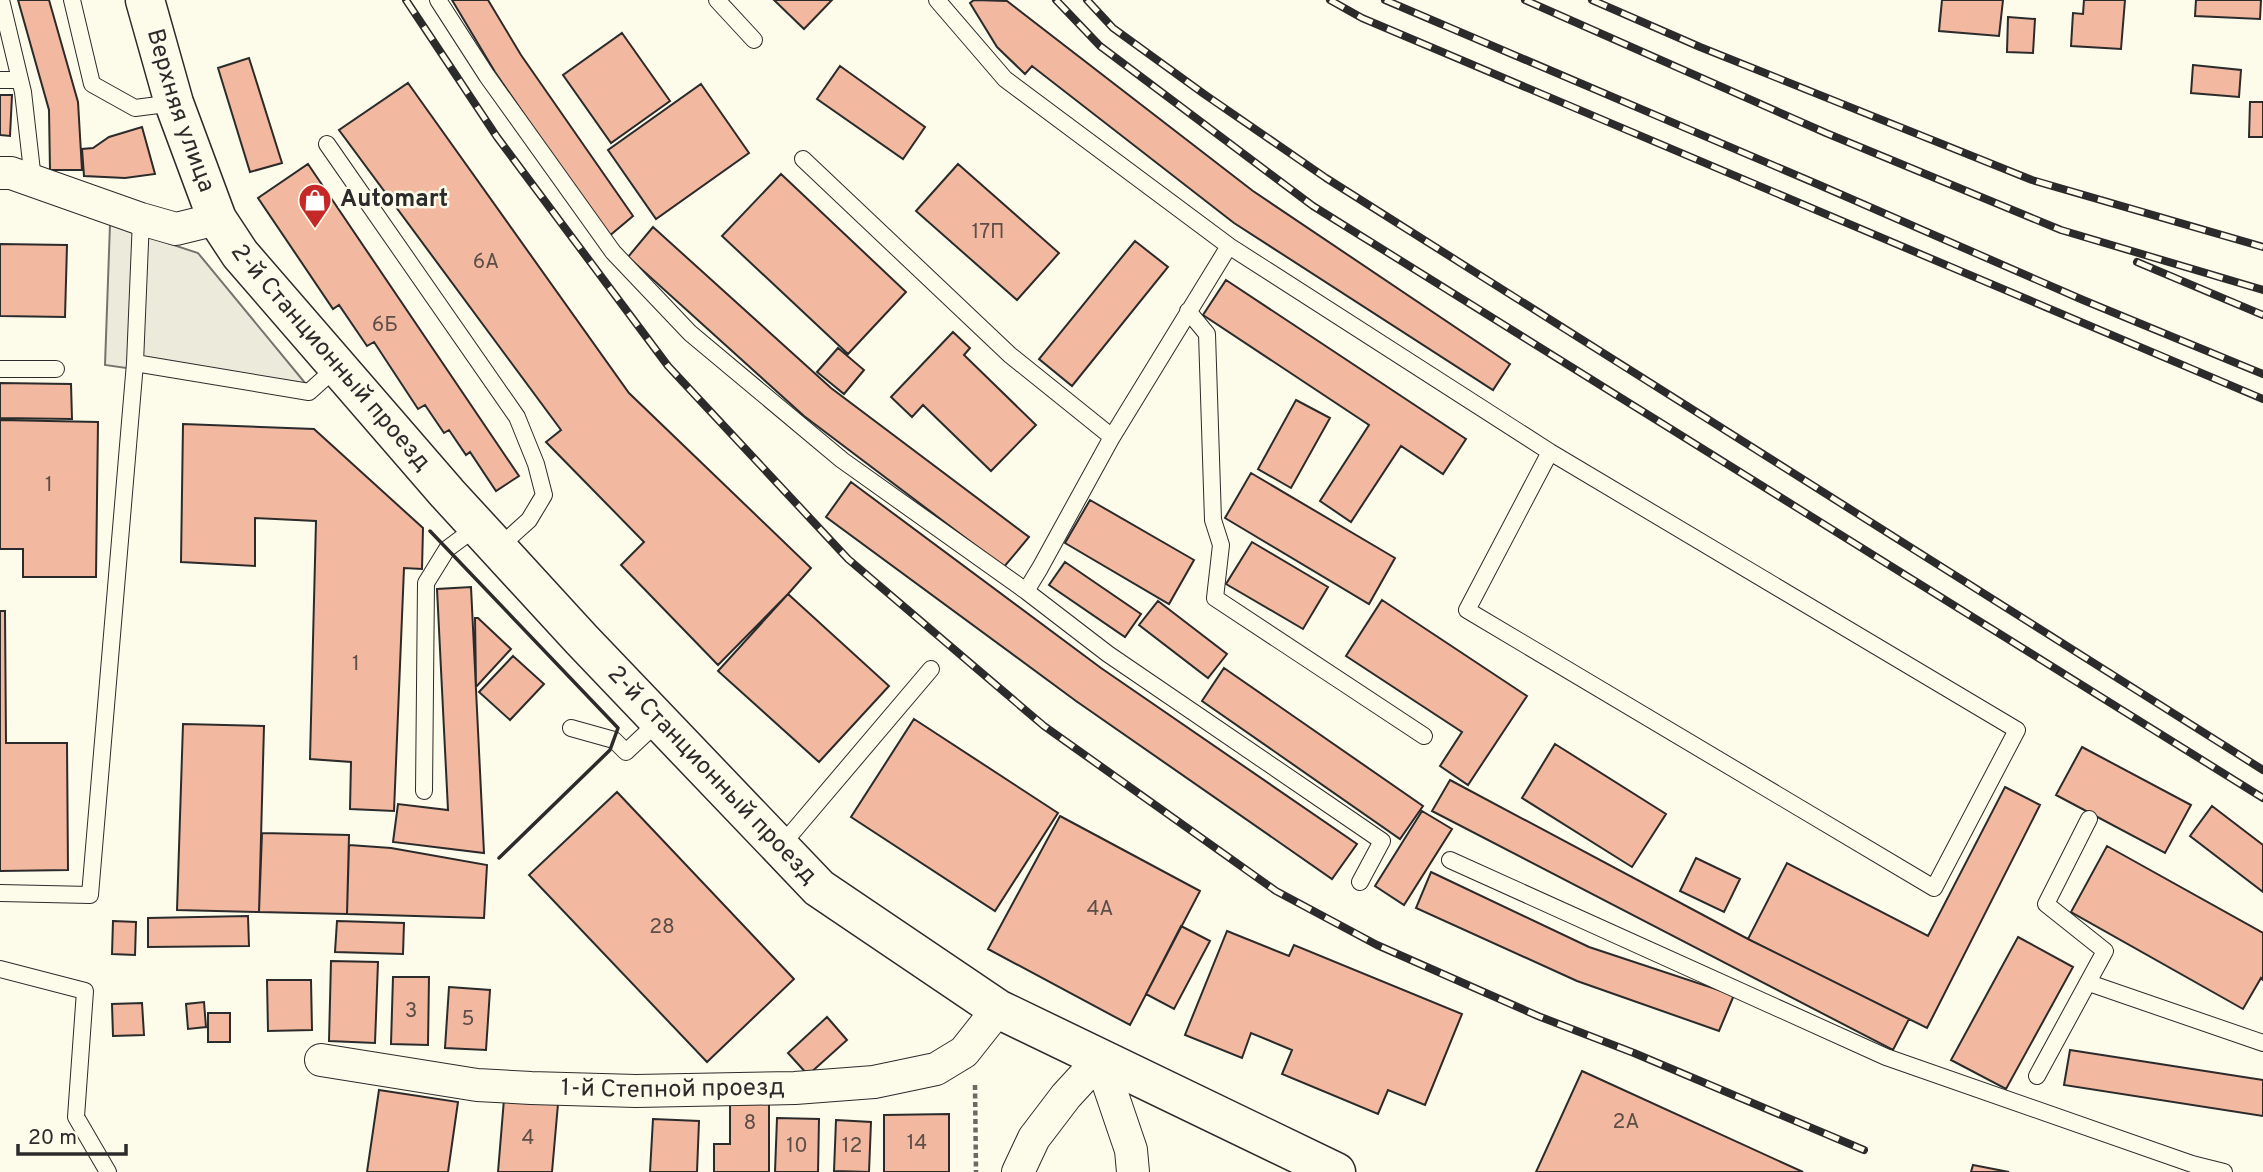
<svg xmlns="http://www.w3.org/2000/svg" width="2263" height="1172" font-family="Overpass,sans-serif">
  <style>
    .parking { fill: #eceadb; stroke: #74746e; stroke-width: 2 }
    .building { fill: #f2b8a0; stroke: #2b2b2b; stroke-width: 2 }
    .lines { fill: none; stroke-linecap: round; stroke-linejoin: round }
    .service-casing { stroke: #2b2b2b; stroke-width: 18 }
    .minor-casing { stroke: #2b2b2b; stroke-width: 34 }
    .secondary-casing { stroke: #2b2b2b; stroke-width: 41 }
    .path { stroke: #6a6964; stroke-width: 4.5; stroke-dasharray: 5 3.5; stroke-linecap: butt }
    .service { stroke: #fdfbea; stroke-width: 16 }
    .minor { stroke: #fdfbea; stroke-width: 32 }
    .secondary { stroke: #fdfbea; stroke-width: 38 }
    .rail-casing { stroke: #2b2b2b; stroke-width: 8 }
    .rail { stroke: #fdfbea; stroke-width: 5; stroke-dasharray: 16; stroke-linecap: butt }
    .wall { stroke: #2b2b2b; stroke-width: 3.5 }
    .labels { text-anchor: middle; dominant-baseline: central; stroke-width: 5; stroke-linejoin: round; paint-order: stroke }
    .number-label { font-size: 21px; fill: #5d4e48 }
    .street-label { font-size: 24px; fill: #2b2b2b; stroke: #fdfbea }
    .poi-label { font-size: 24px; font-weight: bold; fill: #2b2b2b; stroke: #fdfbea; text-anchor: start }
  </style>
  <rect width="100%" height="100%" fill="#fdfbea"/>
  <!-- parking -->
  <path class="parking" d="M110,224L198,253L315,395L105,365Z"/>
  <!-- building -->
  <path class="building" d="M18,0H49L78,102L82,170H50L49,110Z
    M452,0H488L521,55L633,216L608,237L495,72Z
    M774,0H832L804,29Z
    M974,0L1007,1L1253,191L1510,364L1493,390L1234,223L1032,66L1025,74L997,47L970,3Z
    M1942,0H2003L1999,36L1939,31Z
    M2084,0H2125L2121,49L2071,46L2073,13L2083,14Z
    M2196,0H2261L2260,19L2195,16Z
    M2008,17L2035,19L2033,53L2007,52Z
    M622,33L670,101L611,143L563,75Z
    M249,58L282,163L250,172L218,68Z
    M2193,65L2241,70L2239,97L2191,93Z
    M840,66L925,127L903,159L817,99Z
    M408,83L629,393L811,568L788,594L718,665L621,565L644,542L546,442L561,430L339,130Z
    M701,84L749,153L656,219L608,150Z
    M0,95H12L10,136L0,135Z
    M2250,102H2263V137H2249Z
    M142,127L155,174L125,178L84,176L82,149L93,148L109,137Z
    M308,164L519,476L496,491L470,452L466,455L449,430L444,433L425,405L418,409L374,342L367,346L339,305L333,309L258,198Z
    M958,164L1059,253L1017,300L916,211Z
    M781,174L906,292L848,354L722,236Z
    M653,227L831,388L1029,537L1004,567L804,416L628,257Z
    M1135,241L1168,267L1072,386L1039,359Z
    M0,244L67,245L65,317L0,316Z
    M1226,280L1466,439L1443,474L1401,446L1351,522L1320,501L1369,425L1203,315Z
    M953,332L970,348L964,355L1036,425L991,471L923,405L912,417L891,397Z
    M838,348L864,370L844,394L817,372Z
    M0,383L71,384L72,419L0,418Z
    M1296,400L1330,418L1291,488L1258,469Z
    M0,420L98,422L96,577H23V549H0Z
    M183,424L314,429L423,528L422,569L404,568L394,811L350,809L351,762L310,759L316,521L255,518V566L181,562Z
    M1251,473L1395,558L1369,604L1225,518Z
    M851,482L1101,668L1357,844L1332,879L1076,701L826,517Z
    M1090,500L1194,560L1169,604L1065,543Z
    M1252,542L1328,587L1303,629L1226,584Z
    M1065,562L1141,614L1125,637L1049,585Z
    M471,587L484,853L393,842L398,804L448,810L437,589Z
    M788,594L889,686L819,762L718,671Z
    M1382,600L1527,696L1468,785L1440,766L1462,732L1346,656Z
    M1158,601L1227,654L1208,678L1139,625Z
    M0,611H5L6,743H67L68,870L0,871Z
    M475,618H478L511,649L476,687Z
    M513,656L544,684L510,720L479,692Z
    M1224,668L1423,806L1400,839L1202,701Z
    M914,719L1058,813L995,911L851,817Z
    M183,724L264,726L259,912L177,910Z
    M1555,744L1666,814L1632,867L1522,798Z
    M2082,747L2191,805L2165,853L2056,795Z
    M1450,780L1748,939L1909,1019L1893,1050L1432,811Z
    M2005,787L2040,805L1927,1028L1748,939L1787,863L1928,936Z
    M617,792L794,979L707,1062L529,875Z
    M2212,806L2263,845V892L2190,836Z
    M1422,811L1452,829L1404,905L1375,886Z
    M1060,816L1200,891L1130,1025L988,949Z
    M262,833L349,835L347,914L259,912Z
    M349,845L391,848L487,865L484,918L347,914Z
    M2107,846L2263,933V980L2261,978L2243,1009L2071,912Z
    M1696,858L1740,879L1724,912L1680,891Z
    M1431,872L1589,947L1734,995L1719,1031L1577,981L1416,908Z
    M248,916L249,946L148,947V918Z
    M113,921L136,922L135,955L112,954Z
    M337,921L404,923L403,954L335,952Z
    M1181,926L1210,941L1174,1009L1146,994Z
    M1227,931L1289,956L1294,945L1462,1014L1425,1105L1388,1090L1378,1114L1282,1074L1292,1050L1251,1033L1242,1058L1185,1035Z
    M2018,937L2073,967L2006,1089L1951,1060Z
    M331,961L378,962L375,1043L329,1041Z
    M393,977H429L428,1045L391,1044Z
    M267,980H311L312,1030L268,1031Z
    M449,987L490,990L486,1050L445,1048Z
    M204,1002L206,1027L188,1029L186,1004Z
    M142,1003L144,1035L113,1036L112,1004Z
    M208,1013H230V1042H208Z
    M827,1017L847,1040L808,1075L788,1053Z
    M2070,1050L2263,1080V1116L2064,1085Z
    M1582,1071L1803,1172H1536Z
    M379,1090L458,1102L448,1172H367Z
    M504,1099L558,1104L552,1172H498Z
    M730,1102H769V1172H714V1144H730Z
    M949,1114V1172H884V1115Z
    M777,1118L819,1119L818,1172H775Z
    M653,1119L699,1121L697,1172H650Z
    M836,1120L871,1122L869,1172L834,1171Z
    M1973,1165L2009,1172H1971Z"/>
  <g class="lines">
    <defs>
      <path id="service" d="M1,0L23,92L33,180
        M72,0L92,84L135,108L174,103
        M438,0L487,76L613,252L690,333L842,460L1026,591L1108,654L1382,841L1360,882
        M717,0L754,40
        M937,0L1005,79L1229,246L1550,452L2017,730L1934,888L1467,610L1550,452
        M0,80H20
        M327,144L517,417L536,464L544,495L529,520L498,548
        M803,159L1010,355L1112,437
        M1188,311L1207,334L1213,520L1221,545L1215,598L1424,736
        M135,363L309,392L338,366
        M0,369H56
        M1026,591L1040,568L1112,437L1229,246
        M571,728L614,740L626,752L659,721
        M424,791L426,583L447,549L478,526
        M780,847L931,669
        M1450,860L1886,1057L2192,1164L2224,1172
        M0,893L90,895L135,363L141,219
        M0,969L85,991L76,1117L108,1172
        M2089,983L2263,1043
        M2037,1076L2105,951L2046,904L2089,819"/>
      <g id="minor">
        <path d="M0,173H11L141,219L176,229L217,219"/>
        <path id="s1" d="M321,1060L477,1085L531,1088L636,1091L795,1088L874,1082L936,1069L964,1052L998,1009"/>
        <path d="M1018,1172L1034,1138L1066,1096L1100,1059L1131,1150L1133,1172"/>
      </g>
      <g id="secondary">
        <path id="s2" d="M145,0L174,103L217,219L240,254L447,493L582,640L819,888L998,1009L1336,1172"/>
      </g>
    </defs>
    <!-- service casing -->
    <use href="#service" class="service-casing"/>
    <!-- minor casing -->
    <use href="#minor" class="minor-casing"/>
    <!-- secondary casing -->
    <use href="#secondary" class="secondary-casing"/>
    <!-- path -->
    <path class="path" d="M975,1085L976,1172"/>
    <!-- service -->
    <use href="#service" class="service"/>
    <!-- minor -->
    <use href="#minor" class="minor"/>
    <!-- secondary -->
    <use href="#secondary" class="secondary"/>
    <defs>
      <path id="rail" d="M406,0L497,137L668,366L848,559L1044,726L1276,891L1377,945L1538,1016L1634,1053L1864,1150
        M1056,0L1100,46L1313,206L2263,798
        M1087,0L1113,28L1204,94L1326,178L2263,770
        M1330,0L1362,18L2263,399
        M1385,0L1817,184L2083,300L2263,374
        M1525,0L1826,133L2061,230L2263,290
        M1592,0L1700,47L2032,180L2263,247
        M2137,262L2263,315"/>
    </defs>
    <!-- rail casing -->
    <use href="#rail" class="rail-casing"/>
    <!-- rail -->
    <use href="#rail" class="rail"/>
    <!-- wall -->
    <path class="wall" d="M430,531L618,728L610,750L499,858"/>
  </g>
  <!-- icons -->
  <defs>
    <symbol id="shop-pin" viewBox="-11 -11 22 30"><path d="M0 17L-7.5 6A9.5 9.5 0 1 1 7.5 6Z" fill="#c62828" stroke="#fdfbea"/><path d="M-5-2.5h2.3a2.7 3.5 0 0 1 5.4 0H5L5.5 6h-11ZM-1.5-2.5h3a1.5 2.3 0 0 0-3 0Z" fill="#fff"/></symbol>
  </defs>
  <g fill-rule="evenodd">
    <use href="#shop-pin" x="296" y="181" width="38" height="52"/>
  </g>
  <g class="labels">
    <!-- number labels -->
    <g class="number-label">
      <text x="988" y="232">17П</text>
      <text x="486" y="262">6А</text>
      <text x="385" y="325">6Б</text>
      <text x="49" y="485">1</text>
      <text x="356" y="664">1</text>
      <text x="1100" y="909">4А</text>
      <text x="662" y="927">28</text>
      <text x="411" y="1011">3</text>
      <text x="468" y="1019">5</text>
      <text x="1626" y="1122">2А</text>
      <text x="750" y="1123">8</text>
      <text x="528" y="1138">4</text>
      <text x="917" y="1143">14</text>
      <text x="797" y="1146">10</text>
      <text x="852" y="1146">12</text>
    </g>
    <!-- street labels -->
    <g class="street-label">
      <text stroke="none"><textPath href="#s2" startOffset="116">Верхняя улица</textPath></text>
      <text stroke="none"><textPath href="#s2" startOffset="410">2-й Станционный проезд</textPath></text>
      <text stroke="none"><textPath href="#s2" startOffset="976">2-й Станционный проезд</textPath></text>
      <text stroke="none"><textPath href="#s1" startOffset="354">1-й Степной проезд</textPath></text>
    </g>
    <!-- poi labels -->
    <g class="poi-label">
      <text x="340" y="200">Automart</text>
    </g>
  </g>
  <!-- scale -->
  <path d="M18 1144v10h108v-10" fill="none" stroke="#2b2b2b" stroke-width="3.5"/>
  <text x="28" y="1144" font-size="21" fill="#2b2b2b" stroke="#fdfbea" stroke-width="5" paint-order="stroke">20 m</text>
</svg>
